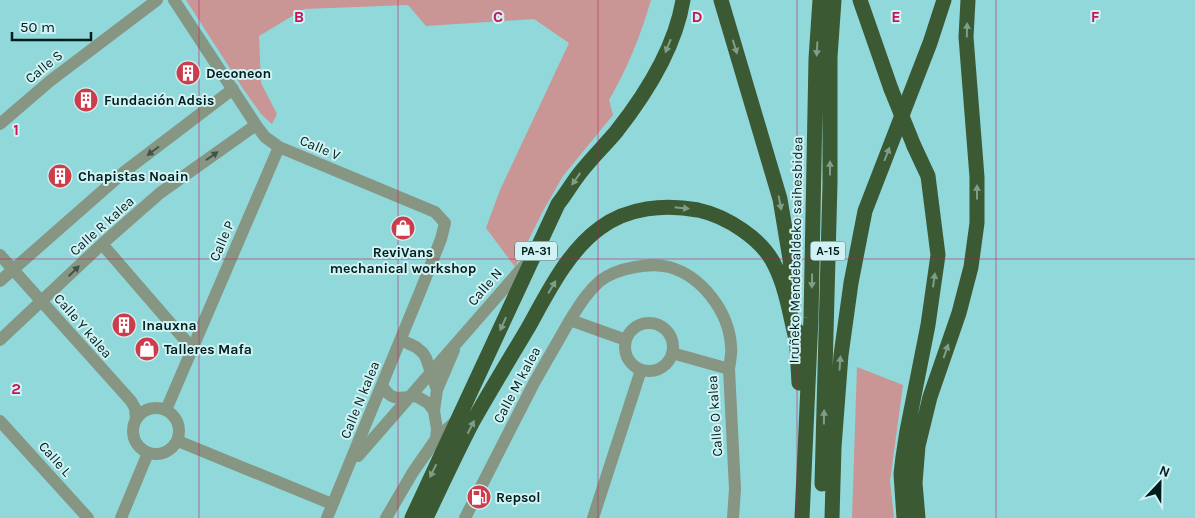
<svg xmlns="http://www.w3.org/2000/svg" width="1195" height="518" font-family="Karla,sans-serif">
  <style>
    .grass { fill: #ca9595 }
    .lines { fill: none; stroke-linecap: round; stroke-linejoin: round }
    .street { stroke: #879583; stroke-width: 12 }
    .highway { stroke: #3b5933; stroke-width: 15 }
    .highway-bridge { stroke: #3b5933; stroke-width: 15 }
    .oneway { fill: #7e9e89 }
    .oneway2 { fill: #3d534b }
    .grid { fill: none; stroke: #c2185b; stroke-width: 1; stroke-opacity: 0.55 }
    .labels { text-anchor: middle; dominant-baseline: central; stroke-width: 4; stroke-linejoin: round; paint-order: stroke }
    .shield { fill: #d0f2f3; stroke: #3e5d5e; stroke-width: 1 }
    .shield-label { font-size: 12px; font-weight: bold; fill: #001d1e }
    .street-label { font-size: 14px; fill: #001d1e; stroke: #d0f2f3 }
    .poi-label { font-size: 14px; font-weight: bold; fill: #001d1e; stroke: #d0f2f3; text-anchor: start }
    .grid-label { font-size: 16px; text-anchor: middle; font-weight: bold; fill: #c2185b; stroke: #d0f2f3; stroke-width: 4; stroke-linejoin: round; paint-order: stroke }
  </style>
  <rect width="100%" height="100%" fill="#91d8db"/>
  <!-- grass -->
  <path class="grass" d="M186,0H651C641,35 627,69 609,100L613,115L563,176L543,211L515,267L486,228L500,190L569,43L534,19L426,26L408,5L304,9L259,36L261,83L277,114L272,124L261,114L244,90Z
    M857,367L903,385L890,481L894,518H852Z"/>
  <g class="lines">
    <!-- street -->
    <path class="street" d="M174,0L256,125L265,137L279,147L435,212L445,223L441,239L420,292L327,518
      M0,124L50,81L157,0
      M102,244L192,348
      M0,255L131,401L135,408L136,419
      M0,281L124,172L233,89
      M570,320C579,306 587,292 600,281C610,273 624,269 635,267C646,265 658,264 669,267C702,276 729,312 731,346C732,353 730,361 729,369
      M625 347a24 24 0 1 1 48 0a24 24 0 1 1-48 0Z
      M0,340L102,244L160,193L256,125
      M401,340L416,347L423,353L426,358L437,390L434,411L437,429L436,439
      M672,353L729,369L735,489L733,518
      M382,385C391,402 400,398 416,396L428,403L434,411
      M437,390L454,350
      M133 431a23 23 0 1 1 46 0a23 23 0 1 1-46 0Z
      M166,410L279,147
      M0,421L88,518
      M178,441L332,504
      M358,456L529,260
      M121,518L148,453
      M386,518L413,472L436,439L456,421
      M465,518L534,383L570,320L626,340
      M593,518L641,370"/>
    <!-- highway -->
    <path class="highway" d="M721,0L780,199L790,259L793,304
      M860,0L891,89
      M796,329L799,383
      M822,484L830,183V57L834,0
      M412,518L558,204C566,194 572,183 580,173C591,159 604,146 616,132C646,94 675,49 683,0
      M426,518C441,486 456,454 472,423C490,391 509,360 528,328C547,294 567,252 600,228C628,207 665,204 698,210C726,216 763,239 775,266C786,288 790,315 796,339
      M802,518L811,318L816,59L820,0
      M832,518L834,447L841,355L851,283L865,211L930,43L944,0
      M904,518L901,474L903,457L907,431L928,325L938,255L928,176L914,146
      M918,518L915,483L918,446L930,397L959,313L971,267L977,223V177L966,37L968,0"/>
    <!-- highway-bridge -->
    <path class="highway-bridge" d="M891,89L914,146"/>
  </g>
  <!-- one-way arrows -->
  <defs><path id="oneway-solid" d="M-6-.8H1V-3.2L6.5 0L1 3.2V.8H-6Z" transform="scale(1.25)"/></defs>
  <g class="oneway">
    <use href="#oneway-solid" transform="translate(967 30) rotate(-88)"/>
    <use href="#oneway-solid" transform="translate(668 46) rotate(112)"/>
    <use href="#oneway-solid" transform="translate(735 47) rotate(73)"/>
    <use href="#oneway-solid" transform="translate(817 49) rotate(93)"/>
    <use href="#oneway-solid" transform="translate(887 154) rotate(-69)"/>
    <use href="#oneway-solid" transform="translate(830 168) rotate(-90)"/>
    <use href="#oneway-solid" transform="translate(576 179) rotate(125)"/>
    <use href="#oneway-solid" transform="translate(977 192) rotate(-90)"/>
    <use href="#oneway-solid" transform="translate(780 203) rotate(79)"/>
    <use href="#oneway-solid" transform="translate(682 208) rotate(6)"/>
    <use href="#oneway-solid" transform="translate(934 280) rotate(-82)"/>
    <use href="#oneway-solid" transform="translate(812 281) rotate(91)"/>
    <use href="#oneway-solid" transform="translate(552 287) rotate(-59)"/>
    <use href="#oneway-solid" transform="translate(503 324) rotate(114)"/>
    <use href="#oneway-solid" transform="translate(946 351) rotate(-71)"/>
    <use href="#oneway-solid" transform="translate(840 363) rotate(-86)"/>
    <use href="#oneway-solid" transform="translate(824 417) rotate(-89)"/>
    <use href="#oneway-solid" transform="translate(471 427) rotate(-63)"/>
    <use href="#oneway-solid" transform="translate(433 471) rotate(116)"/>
  </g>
  <g class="oneway2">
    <use href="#oneway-solid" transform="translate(153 151) rotate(143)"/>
    <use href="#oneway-solid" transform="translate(212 156) rotate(-35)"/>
    <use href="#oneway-solid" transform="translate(74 271) rotate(-44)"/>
  </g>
  <!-- grid -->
  <path class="grid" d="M199,0V518M398,0V518M598,0V518M797,0V518M996,0V518M0,259H1195"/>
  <!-- icons -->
  <defs>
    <symbol id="building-disc" viewBox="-11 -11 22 22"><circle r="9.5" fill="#cc3c4b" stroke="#d0f2f3"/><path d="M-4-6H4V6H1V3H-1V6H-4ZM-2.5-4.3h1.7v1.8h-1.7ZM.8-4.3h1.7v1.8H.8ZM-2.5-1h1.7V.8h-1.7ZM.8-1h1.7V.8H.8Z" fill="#fff"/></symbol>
    <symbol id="shop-disc" viewBox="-11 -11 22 22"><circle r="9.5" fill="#cc3c4b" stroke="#d0f2f3"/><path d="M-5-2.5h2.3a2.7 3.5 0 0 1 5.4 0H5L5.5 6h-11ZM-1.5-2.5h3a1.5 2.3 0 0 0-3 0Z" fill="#fff"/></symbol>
    <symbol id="fuel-disc" viewBox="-11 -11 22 22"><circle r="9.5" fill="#cc3c4b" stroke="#d0f2f3"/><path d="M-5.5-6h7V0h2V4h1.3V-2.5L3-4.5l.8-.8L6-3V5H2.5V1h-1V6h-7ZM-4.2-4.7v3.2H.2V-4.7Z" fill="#fff"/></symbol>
  </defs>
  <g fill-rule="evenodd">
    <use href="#building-disc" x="174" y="59" width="28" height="28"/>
    <use href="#building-disc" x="72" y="86" width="28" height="28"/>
    <use href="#building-disc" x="46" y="162" width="28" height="28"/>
    <use href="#shop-disc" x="389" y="214" width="28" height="28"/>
    <use href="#building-disc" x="110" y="311" width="28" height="28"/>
    <use href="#shop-disc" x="133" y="335" width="28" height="28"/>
    <use href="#fuel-disc" x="465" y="483" width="28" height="28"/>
  </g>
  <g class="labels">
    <!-- shield labels -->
    <g class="shield">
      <rect x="515" y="241.5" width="42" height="19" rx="4"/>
      <rect x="810.5" y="241.5" width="35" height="19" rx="4"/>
    </g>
    <g class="shield-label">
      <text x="536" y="251">PA-31</text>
      <text x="828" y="251">A-15</text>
    </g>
    <!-- street labels -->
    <g class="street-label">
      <text transform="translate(44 67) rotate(-39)">Calle S</text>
      <text transform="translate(320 148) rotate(23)">Calle V</text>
      <text transform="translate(102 226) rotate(-42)">Calle R kalea</text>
      <text transform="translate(222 241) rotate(-67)">Calle P</text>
      <text transform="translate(796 250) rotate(-89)">Iruñeko Mendebaldeko saihesbidea</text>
      <text transform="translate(485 287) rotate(-49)">Calle N</text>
      <text transform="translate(83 326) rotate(49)">Calle Y kalea</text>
      <text transform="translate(517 385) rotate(-62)">Calle M kalea</text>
      <text transform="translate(360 400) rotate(-68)">Calle N kalea</text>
      <text transform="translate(715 416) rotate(-94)">Calle O kalea</text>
      <text transform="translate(55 459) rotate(48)">Calle L</text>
    </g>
    <!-- poi labels -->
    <g class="poi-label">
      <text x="206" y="73">Deconeon</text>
      <text x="104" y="100">Fundación Adsis</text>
      <text x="78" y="176">Chapistas Noain</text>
      <text x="403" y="252" text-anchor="middle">ReviVans<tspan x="403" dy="16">mechanical workshop</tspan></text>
      <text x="142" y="325">Inauxna</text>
      <text x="164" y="349">Talleres Mafa</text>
      <text x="496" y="497">Repsol</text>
    </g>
  </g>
  <g class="grid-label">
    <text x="299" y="22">B</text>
    <text x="498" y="22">C</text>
    <text x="697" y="22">D</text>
    <text x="896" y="22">E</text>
    <text x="1095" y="22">F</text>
    <text x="16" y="135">1</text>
    <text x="16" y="394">2</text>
  </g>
  <!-- north arrow -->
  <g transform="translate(1160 483) rotate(22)" stroke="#d0f2f3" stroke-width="4" paint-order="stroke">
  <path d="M0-4L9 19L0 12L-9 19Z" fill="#001d1e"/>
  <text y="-8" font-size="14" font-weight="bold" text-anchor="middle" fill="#001d1e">N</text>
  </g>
  <!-- scale -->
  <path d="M12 32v8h79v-8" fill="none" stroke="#001d1e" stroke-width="2.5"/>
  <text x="20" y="32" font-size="15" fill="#001d1e" stroke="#d0f2f3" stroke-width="4" paint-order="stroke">50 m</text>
</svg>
